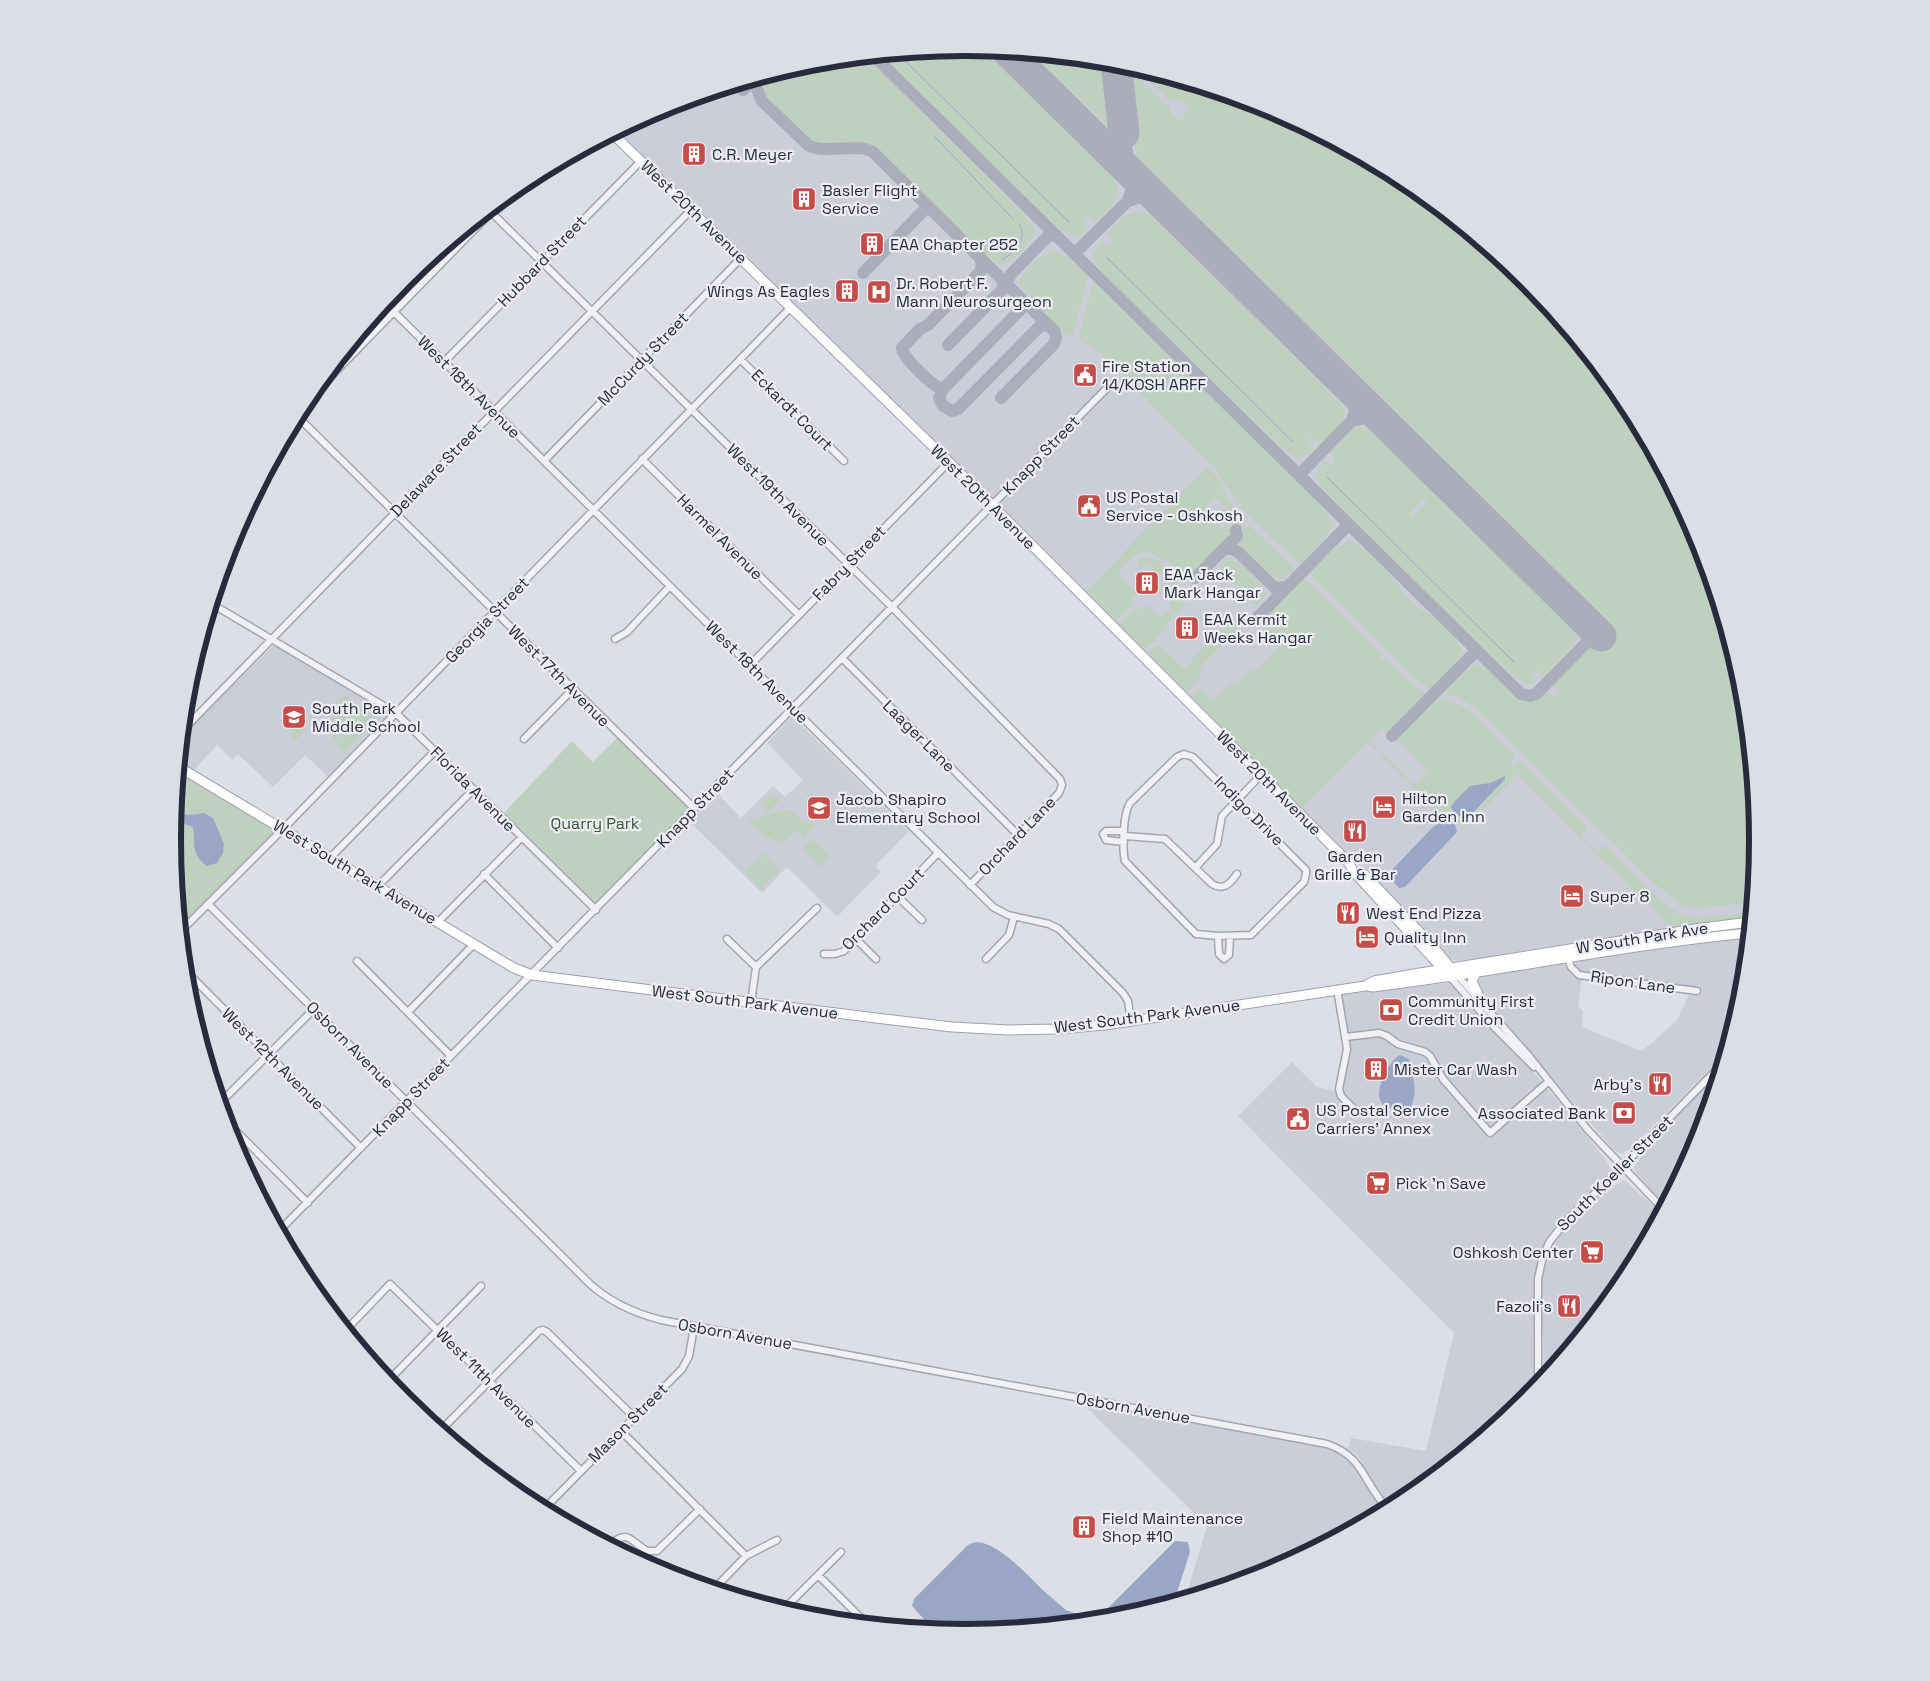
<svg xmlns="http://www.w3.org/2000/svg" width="1930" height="1681" font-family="'Space Grotesk',sans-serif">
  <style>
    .built { fill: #cbced8 }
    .green { fill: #c0d0bf; fill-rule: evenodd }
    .water { fill: #9aa6c5 }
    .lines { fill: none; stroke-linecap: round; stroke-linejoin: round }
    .stream { stroke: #9aa6c5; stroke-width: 1 }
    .taxiway { stroke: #aaaeba; stroke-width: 12 }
    .runway { stroke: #aaaeba; stroke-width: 31 }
    .minor-casing { stroke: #a3a5b0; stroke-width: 9 }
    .major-casing { stroke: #9da1b1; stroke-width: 11 }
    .minor { stroke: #f0f0f5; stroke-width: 6 }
    .major { stroke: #fff; stroke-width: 9 }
    .labels { text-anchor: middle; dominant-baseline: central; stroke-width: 4.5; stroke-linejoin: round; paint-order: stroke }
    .poi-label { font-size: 16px; fill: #272b3c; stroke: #eceef4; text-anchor: start }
    .street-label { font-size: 16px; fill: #272b3c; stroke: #eceef4 }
    .park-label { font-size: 16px; fill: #365736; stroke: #eceef4 }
    .rim { fill: none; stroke: #272b3c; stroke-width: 6 }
  </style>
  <rect width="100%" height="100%" fill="#dddfe6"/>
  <!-- built -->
  <path class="built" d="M965,48L1120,63L1269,108L1406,181L1526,280L1625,400L1698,537L1743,686L1758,841L1750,919L1525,953L1501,955L1459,961L1449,959L1356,862L933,440L618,131L662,108L811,63Z
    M274,645L387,712L388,716L328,777L305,755L273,787L238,754L232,760L217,745L194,770L180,761L182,736Z
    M792,716L909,831L875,866L881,872L837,917L787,867L762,893L689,821L717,793L741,818L773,786L785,797L803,780L767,743Z
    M1748,938L1743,995L1725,1054L1630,1149L1622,1154L1615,1151L1534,1058L1482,995L1476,982L1479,977L1485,974L1561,962L1570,971L1582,978L1578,1007L1583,1011L1582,1027L1641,1051L1652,1043L1677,1020L1690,992L1585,974L1575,967V962L1719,939Z
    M1454,982L1524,1060L1607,1161L1614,1175L1589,1200L1624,1180L1661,1213L1624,1281L1544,1379L1543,1330H1533V1393L1526,1401L1405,1500L1268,1573L1185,1599L1207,1526L1082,1403L1320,1446L1345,1456L1357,1469L1363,1463L1355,1453L1348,1449L1351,1438L1426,1451L1454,1333L1238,1116L1292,1062L1317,1087L1339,1092L1346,1055L1338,995L1360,991L1399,989Z
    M1721,1066L1698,1144L1665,1205L1636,1173L1634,1168L1636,1163L1698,1089Z"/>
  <!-- green -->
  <path class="green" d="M965,48L983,49L1114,178C1125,198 1108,210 1095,222L1087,215L1082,221L1089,228L1075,238L1061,230L1032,205L881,56Z
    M1033,54L1106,61L1113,132Z
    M866,57L1022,212L1035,231C1028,247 1018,260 1001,265L971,244L875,149L865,145L816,144L810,141L768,99C763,92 762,85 765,76L811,63Z
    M1135,67L1269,108L1347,150L1348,161L1360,159V157L1406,181L1499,258L1549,309L1625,400L1698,537L1743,686L1758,841L1752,903L1695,908L1677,903L1640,870L1475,708L1458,697L1441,692L1462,673L1477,664L1491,671L1523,701C1534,703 1540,699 1547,691L1555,698L1560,693L1552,686L1612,624L1137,157L1128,71L1135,75L1170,108V112L1179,121L1189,109L1180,100H1169Z
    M1138,211L1145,212L1154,218L1341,403C1353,420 1332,433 1320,445L1312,438L1308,443L1315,449L1299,459L1284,450L1102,273L1092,255L1101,239L1109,247L1114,241L1106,234L1126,215Z
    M1053,250L1066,256L1088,275L1073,337C1053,331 1029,300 1019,282C1029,265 1035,258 1053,250Z
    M1096,284L1297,481L1324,509L1333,524L1324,539L1300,565L1238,505L1215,468L1097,350L1079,340L1091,287Z
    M1363,427L1371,431L1579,636L1572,647L1544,676L1537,671L1532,676L1537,681L1529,685L1514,677L1486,651L1324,490L1315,475L1324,459L1332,466L1336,461L1329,453C1337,442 1348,427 1363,427ZM1424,499L1427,502L1412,517L1410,514Z
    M1207,467L1217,477L1230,502L1245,519V523L1240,528L1237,527L1230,521L1234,517L1227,508L1215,498L1204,510L1223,528L1227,524L1234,534L1191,575L1150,552C1136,551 1127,564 1118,573L1128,584L1125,587L1129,585L1137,593L1130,600L1133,604L1115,622L1085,592Z
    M1249,525L1295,569L1280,580L1265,571L1236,543L1245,534L1242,530Z
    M1349,540C1365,549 1380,560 1391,575C1399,586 1405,596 1415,605C1420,610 1427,612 1432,616C1445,625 1455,636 1462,650L1455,664L1432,690L1415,679L1309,574L1334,549Z
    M1143,557L1152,558L1171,570L1158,576L1147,565L1141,568L1137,564L1138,561Z
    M1229,557C1246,567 1256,577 1266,594L1258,607L1220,570V564Z
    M1172,570L1183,578V580L1163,594L1160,589L1165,583L1164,579Z
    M1304,577L1382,654L1379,657L1381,660L1385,657L1416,687L1428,694L1389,735L1382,728L1370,741L1379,750L1377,752L1367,743L1302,808L1191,696L1199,687L1213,700L1233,680L1237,683L1252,668L1255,671L1281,645L1264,628L1263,620Z
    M1177,596L1186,605L1176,614C1172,610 1167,606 1171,599Z
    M1136,606L1140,609L1144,606H1147L1148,608L1149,606L1161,618L1170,609L1176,615L1164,627L1166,629L1144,651L1118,625Z
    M1231,618L1239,628L1201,667L1199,680L1186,693L1149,656C1150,650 1155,645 1161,646L1185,669L1200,650Z
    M344,694L373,717L374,721L345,753C325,734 327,714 344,694Z
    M1436,697C1470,701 1492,733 1514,755L1515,758L1510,762L1514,766L1520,761L1522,762L1586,825V829L1581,835L1591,845L1589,847L1517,775L1465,828L1447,811L1442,816L1407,781L1409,780L1414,785L1428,771L1395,738ZM1501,777L1505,779L1479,808L1465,819L1458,816L1470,786L1490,783Z
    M299,722L307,729L295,741L288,734Z
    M620,735L694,808L596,910L501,816L572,741L593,762Z
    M1382,753L1408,779L1406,781L1380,755Z
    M179,766L283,829L181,931L172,840Z
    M772,793L780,800L768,812L761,805Z
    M786,809L792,811L804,823L808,819L815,826L804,838L796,830L786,840L776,843L769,837L766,839L747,820Z
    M812,839L830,857L820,867L802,849Z
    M1593,846L1599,852L1604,846H1608C1627,866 1666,915 1693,917C1712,918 1732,914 1751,912L1750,919L1673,929L1590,848Z
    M763,853L781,870L761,889L744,872Z"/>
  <!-- water -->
  <path class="water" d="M1505,776V779L1468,818L1465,819C1459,816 1454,814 1451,807L1454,802L1470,786L1490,783Z
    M175,812C184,816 194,815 204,813L213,818L224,844L223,853L217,863L207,866C190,854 196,844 193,827L174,820Z
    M1447,816L1455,824L1457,832L1405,887L1399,888L1387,875L1432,828Z
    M1400,1055L1409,1059C1413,1078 1420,1096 1407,1113L1396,1111L1382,1104C1381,1101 1379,1099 1379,1096C1378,1084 1390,1060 1400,1055Z
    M1175,1541L1188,1542L1190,1552L1174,1602L1119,1618L965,1633L930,1626L912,1606L914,1599L967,1546C987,1528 1031,1579 1045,1592C1052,1598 1059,1604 1066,1610C1078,1615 1095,1618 1106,1610Z"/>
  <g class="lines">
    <!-- stream -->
    <path class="stream" d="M898,54L1069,222
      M935,137L1013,219
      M1106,257L1293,442
      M1002,260C1015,252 1027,240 1020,225
      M1126,373H1129
      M1327,477L1514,662"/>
    <!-- taxiway -->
    <path class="taxiway" d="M874,56L1521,694L1530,696L1536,694L1597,632
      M753,80L762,101L809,146L820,149L863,148L873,152L1055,332L1056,338L1054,344L1001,398
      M743,90L751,81
      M1124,133L1130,172
      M1120,162C1130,174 1135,185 1128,200
      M1129,201C1142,194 1152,198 1164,206
      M1075,253L1143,186
      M863,273L928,206
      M1006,282L1012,273L1052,232
      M1027,303L943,389L939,398L943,406L952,411L958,409L1038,328L1043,325L1051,327
      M948,345L1002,290L1004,285L1001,278
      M1339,379C1350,392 1360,402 1352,420
      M943,389C933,387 902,357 902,348L920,329L928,325L980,272L982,266L980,257
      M1353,421C1373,414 1379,419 1394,432
      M1299,475L1367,405
      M1224,549H1232L1238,552L1275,588L1287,587
      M1195,578L1237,536L1236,530
      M1254,621L1349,524
      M1392,736L1477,650"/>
    <!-- runway -->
    <path class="runway" d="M1008,52L1601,636
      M1116,62L1124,133"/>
    <defs>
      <path id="minor" d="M489,210L892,607L1060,779L1062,785L1059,793L970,885
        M385,303L993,907L1008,915L1049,924L1059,929L1123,993L1128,1001L1131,1021
        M740,359L844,461
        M444,362L641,161
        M303,405L512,191
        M297,416L694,808
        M642,459L799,615
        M544,461L741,258
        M212,604L396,713L596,910
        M615,639L627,632L670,586
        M842,658L1018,835
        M750,665L949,462
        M183,730L691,210
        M524,739L573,689
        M1184,754L1193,757L1306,870V874L1304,882L1251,935L1218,936L1196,934L1125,861C1122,848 1123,814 1130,803L1177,757Z
        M1125,836L1165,839L1212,884C1223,891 1230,884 1237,874
        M1124,842L1106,840L1103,834L1106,831H1124
        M330,858L435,751
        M1196,867L1217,844L1222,816L1261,775
        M484,874L558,948
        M378,886L474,789
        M897,896L922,920
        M208,904L590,1284C611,1303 634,1313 661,1320L1327,1444C1365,1457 1363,1484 1388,1509
        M438,922L522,837
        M181,931L288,824L791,307
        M1218,936L1219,954L1224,959L1229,955L1230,936
        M727,939L756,967
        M856,939L876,959
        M824,954H835L844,951L938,853
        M1566,954L1571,967L1579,975L1697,991
        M986,959L1009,935L1014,917
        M357,961L451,1056
        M185,970L361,1148
        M1457,975L1529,1056L1588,1130L1663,1209
        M1450,977L1496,1029L1534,1067
        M1337,989L1347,1049L1339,1089L1341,1096L1354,1109
        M751,1003L756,967L817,908
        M408,1012L474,944
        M1346,1037L1379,1033L1387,1036L1398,1044L1425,1052L1430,1056L1443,1079L1490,1133L1548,1082
        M220,1103L314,1009
        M225,1120L308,1203
        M279,1231L1110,385
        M346,1330L390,1284L581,1471
        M388,1381L481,1286
        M1538,1386V1279L1543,1256L1550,1241L1567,1220L1614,1175L1722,1064
        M440,1431L539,1331L543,1330L547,1332L634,1417
        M621,1431L746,1556
        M543,1510L682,1369L689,1356L694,1327
        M610,1545C628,1528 631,1542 647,1551H657L700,1509
        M818,1575L867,1624
        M714,1589L746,1556L777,1540
        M783,1610L841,1552"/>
      <path id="major" d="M613,134L949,462L1349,863L1353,871L1450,977
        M179,767L497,958L514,968L532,975L876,1018L952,1027L1008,1030L1058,1029L1105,1025L1365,986L1374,981L1420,973L1702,928L1750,922
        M1365,875L1431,944L1454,972
        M1476,972L1472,982L1483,1004
        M1368,986L1373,987C1499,972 1623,945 1749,933"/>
    </defs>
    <!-- minor casing -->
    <use href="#minor" class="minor-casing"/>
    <!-- major casing -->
    <use href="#major" class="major-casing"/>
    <!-- minor -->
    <use href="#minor" class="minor"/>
    <!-- major -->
    <use href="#major" class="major"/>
  </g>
  <!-- icons -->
  <defs>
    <symbol id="building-square" viewBox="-11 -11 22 22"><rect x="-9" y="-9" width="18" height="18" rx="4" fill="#c64c47" stroke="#eceef4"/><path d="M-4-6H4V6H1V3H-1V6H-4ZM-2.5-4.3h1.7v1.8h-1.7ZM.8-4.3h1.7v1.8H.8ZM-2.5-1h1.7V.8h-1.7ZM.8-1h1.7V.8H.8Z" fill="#fff"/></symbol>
    <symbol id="hospital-square" viewBox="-11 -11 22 22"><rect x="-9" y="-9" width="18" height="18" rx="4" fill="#c64c47" stroke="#eceef4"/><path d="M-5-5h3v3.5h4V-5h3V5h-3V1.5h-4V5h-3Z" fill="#fff"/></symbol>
    <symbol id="civic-square" viewBox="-11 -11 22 22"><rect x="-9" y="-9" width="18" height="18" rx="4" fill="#c64c47" stroke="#eceef4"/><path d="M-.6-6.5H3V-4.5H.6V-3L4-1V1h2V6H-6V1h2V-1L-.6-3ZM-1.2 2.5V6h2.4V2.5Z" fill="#fff"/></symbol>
    <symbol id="school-square" viewBox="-11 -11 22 22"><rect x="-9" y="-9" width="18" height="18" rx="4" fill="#c64c47" stroke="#eceef4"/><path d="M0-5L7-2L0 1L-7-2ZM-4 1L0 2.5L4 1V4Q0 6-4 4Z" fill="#fff"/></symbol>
    <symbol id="hotel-square" viewBox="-11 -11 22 22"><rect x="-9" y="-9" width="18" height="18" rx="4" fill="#c64c47" stroke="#eceef4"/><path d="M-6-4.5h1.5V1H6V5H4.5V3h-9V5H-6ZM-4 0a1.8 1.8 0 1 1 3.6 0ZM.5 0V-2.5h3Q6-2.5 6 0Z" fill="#fff"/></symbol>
    <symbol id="restaurant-square" viewBox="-11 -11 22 22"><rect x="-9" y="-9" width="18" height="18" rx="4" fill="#c64c47" stroke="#eceef4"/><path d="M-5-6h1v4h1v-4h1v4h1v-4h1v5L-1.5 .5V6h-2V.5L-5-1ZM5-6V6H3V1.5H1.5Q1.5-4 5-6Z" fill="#fff"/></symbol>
    <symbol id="bank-square" viewBox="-11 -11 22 22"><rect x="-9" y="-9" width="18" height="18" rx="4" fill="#c64c47" stroke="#eceef4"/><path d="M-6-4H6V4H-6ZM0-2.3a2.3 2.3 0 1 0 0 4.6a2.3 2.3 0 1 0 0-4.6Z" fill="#fff"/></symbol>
    <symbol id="supermarket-square" viewBox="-11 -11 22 22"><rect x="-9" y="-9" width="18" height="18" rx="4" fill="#c64c47" stroke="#eceef4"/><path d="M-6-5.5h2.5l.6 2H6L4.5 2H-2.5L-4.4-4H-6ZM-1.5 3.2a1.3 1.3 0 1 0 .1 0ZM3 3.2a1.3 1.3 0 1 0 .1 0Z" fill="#fff"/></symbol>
  </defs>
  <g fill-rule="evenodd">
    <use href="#building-square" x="680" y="140" width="28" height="28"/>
    <use href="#building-square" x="790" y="185" width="28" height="28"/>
    <use href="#building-square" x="858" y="230" width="28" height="28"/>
    <use href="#building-square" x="833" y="277" width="28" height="28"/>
    <use href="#hospital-square" x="865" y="278" width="28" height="28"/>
    <use href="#civic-square" x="1071" y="361" width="28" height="28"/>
    <use href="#civic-square" x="1075" y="492" width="28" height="28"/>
    <use href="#building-square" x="1133" y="569" width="28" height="28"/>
    <use href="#building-square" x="1173" y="614" width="28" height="28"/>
    <use href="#school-square" x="280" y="703" width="28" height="28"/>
    <use href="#hotel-square" x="1370" y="793" width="28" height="28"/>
    <use href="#school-square" x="805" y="794" width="28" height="28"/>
    <use href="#restaurant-square" x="1341" y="817" width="28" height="28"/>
    <use href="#hotel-square" x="1558" y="882" width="28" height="28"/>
    <use href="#restaurant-square" x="1334" y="899" width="28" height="28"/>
    <use href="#hotel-square" x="1353" y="923" width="28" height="28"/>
    <use href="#bank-square" x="1377" y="996" width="28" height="28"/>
    <use href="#building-square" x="1362" y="1055" width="28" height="28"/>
    <use href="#restaurant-square" x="1646" y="1070" width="28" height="28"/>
    <use href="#bank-square" x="1610" y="1099" width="28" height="28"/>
    <use href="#civic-square" x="1284" y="1105" width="28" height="28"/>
    <use href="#supermarket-square" x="1364" y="1169" width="28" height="28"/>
    <use href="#supermarket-square" x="1578" y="1238" width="28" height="28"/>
    <use href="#restaurant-square" x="1555" y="1292" width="28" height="28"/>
    <use href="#building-square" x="1070" y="1513" width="28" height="28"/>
  </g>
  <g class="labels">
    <!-- poi labels -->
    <g class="poi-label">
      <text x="712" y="154">C.R. Meyer</text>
      <text x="822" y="190">Basler Flight<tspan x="822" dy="18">Service</tspan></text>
      <text x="890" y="244">EAA Chapter 252</text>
      <text x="896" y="283">Dr. Robert F.<tspan x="896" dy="18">Mann Neurosurgeon</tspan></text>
      <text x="830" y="291" text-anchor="end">Wings As Eagles</text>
      <text x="1102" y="366">Fire Station<tspan x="1102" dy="18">14/KOSH ARFF</tspan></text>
      <text x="1106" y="497">US Postal<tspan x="1106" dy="18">Service - Oshkosh</tspan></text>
      <text x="1164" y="574">EAA Jack<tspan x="1164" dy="18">Mark Hangar</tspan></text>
      <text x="1204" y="619">EAA Kermit<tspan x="1204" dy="18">Weeks Hangar</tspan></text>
      <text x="312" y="708">South Park<tspan x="312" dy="18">Middle School</tspan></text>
      <text x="1402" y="798">Hilton<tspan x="1402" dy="18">Garden Inn</tspan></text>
      <text x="836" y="799">Jacob Shapiro<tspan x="836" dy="18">Elementary School</tspan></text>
      <text x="1355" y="856" text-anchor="middle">Garden<tspan x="1355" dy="18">Grille &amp; Bar</tspan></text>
      <text x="1590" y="896">Super 8</text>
      <text x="1366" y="913">West End Pizza</text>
      <text x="1384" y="937">Quality Inn</text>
      <text x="1408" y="1001">Community First<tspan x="1408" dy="18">Credit Union</tspan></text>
      <text x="1394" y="1069">Mister Car Wash</text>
      <text x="1642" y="1084" text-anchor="end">Arby's</text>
      <text x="1316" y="1110">US Postal Service<tspan x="1316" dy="18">Carriers' Annex</tspan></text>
      <text x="1606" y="1113" text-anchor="end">Associated Bank</text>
      <text x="1396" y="1183">Pick 'n Save</text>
      <text x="1574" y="1252" text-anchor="end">Oshkosh Center</text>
      <text x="1552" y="1306" text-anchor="end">Fazoli's</text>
      <text x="1102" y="1518">Field Maintenance<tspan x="1102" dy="18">Shop #10</tspan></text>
    </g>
    <!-- street labels -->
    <g class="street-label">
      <text transform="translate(694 212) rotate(44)">West 20th Avenue</text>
      <text transform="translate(542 261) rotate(-46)">Hubbard Street</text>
      <text transform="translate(643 359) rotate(-46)">McCurdy Street</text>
      <text transform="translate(469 387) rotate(45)">West 18th Avenue</text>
      <text transform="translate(792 410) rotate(45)">Eckardt Court</text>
      <text transform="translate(1041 455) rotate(-46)">Knapp Street</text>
      <text transform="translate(436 470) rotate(-46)">Delaware Street</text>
      <text transform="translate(778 495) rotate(45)">West 19th Avenue</text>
      <text transform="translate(983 497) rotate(45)">West 20th Avenue</text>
      <text transform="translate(720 537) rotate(45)">Harmel Avenue</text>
      <text transform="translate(849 563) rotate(-46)">Fabry Street</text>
      <text transform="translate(487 620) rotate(-46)">Georgia Street</text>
      <text transform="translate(757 672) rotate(45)">West 18th Avenue</text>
      <text transform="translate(559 676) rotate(45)">West 17th Avenue</text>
      <text transform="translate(919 736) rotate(45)">Laager Lane</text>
      <text transform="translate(1269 783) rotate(45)">West 20th Avenue</text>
      <text transform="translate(473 789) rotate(45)">Florida Avenue</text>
      <text transform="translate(695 808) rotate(-46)">Knapp Street</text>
      <text transform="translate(1249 811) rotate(45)">Indigo Drive</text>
      <text transform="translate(1017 836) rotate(-46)">Orchard Lane</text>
      <text transform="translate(355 872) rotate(31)">West South Park Avenue</text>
      <text transform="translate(883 909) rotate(-45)">Orchard Court</text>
      <text transform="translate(1642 938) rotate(-9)">W South Park Ave</text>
      <text transform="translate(1633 982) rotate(8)">Ripon Lane</text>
      <text transform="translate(745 1002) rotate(7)">West South Park Avenue</text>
      <text transform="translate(1147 1016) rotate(-7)">West South Park Avenue</text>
      <text transform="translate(350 1045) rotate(45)">Osborn Avenue</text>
      <text transform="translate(273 1059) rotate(45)">West 12th Avenue</text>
      <text transform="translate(411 1097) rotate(-46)">Knapp Street</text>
      <text transform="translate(1615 1173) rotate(-45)">South Koeller Street</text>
      <text transform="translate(735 1334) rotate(10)">Osborn Avenue</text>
      <text transform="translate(486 1378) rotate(45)">West 11th Avenue</text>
      <text transform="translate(1133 1408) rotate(10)">Osborn Avenue</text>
      <text transform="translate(628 1423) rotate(-45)">Mason Street</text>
    </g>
    <!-- park labels -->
    <g class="park-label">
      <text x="595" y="823">Quarry Park</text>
    </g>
  </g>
  <!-- crop -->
  <path d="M0 0H1930V1681H0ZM181 840a784 784 0 1 1 1568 0a784 784 0 1 1-1568 0Z" fill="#dcdee5" fill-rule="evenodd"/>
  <path class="rim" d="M181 840a784 784 0 1 1 1568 0a784 784 0 1 1-1568 0Z"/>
</svg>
